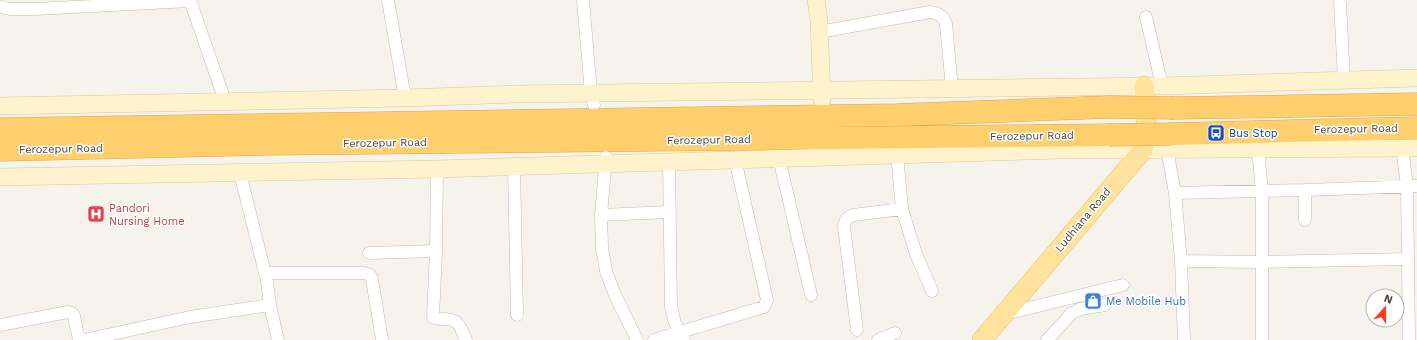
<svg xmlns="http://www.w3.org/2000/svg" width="1417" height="340" font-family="'Work Sans',sans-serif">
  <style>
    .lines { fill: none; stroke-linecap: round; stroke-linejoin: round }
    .street-casing { stroke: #c2bbae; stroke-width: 13 }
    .secondary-casing { stroke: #d6c79b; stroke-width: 18 }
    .primary-casing { stroke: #e6c16a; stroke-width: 20 }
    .highway-casing { stroke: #e0a43c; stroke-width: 23 }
    .street { stroke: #fff; stroke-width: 12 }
    .secondary { stroke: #fff3cd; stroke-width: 17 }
    .primary { stroke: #ffe39c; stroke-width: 19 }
    .highway { stroke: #ffcf6e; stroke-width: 22 }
    .highway-bridge-casing { stroke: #e0a43c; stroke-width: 23; stroke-linecap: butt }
    .highway-bridge { stroke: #ffcf6e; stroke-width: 22 }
    .labels { text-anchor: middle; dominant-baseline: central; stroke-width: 3; stroke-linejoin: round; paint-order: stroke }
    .street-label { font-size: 11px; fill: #4b4439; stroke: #fff }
    .transit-label { font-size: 11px; fill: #164399; stroke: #fff; text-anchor: start }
    .health-label { font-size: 11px; fill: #be3a42; stroke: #fff; text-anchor: start }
    .shop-label { font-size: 11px; fill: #366cbe; stroke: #fff; text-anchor: start }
  </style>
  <rect width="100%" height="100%" fill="#f6f3ec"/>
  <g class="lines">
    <defs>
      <path id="street" d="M190,0L225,101
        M388,0L405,98
        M583,0L591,93L594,105
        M1340,3L1344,80
        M0,7L10,9H35L190,1
        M1146,17L1162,86
        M819,32L930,12C939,13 943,16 946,24L952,89
        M1402,148L1407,186L1409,340
        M1167,149L1175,193L1181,261L1184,340
        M1258,149L1262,192V340
        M897,154L902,209L916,254L932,291
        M606,157L601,215L602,248L606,271L615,295L637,340
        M779,158L811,295
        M669,161L671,307L675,323L684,340
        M514,166L517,315
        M437,169L436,251L433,317C436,319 438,319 442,319C460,319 459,325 466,340
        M240,173L267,281L270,305L278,340
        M1305,190L1417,186
        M1175,193L1305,190V220
        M601,215L669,212
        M369,253L436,251
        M1181,261L1262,262L1408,259
        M265,273H364L370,275L372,279L382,340
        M1005,314L1123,285
        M0,325L68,312L72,313L74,316L79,340
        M857,330L844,227C845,220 847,217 853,215L902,209
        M84,340L190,317L270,305
        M654,340L764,307L767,300L735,159
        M878,340L895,333
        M1047,340L1072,313L1080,309L1105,305"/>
      <path id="secondary" d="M816,0L819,20L822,100
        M0,106L405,98L516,94L1162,86L1417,78
        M0,177L437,169L1059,150L1417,148"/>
      <path id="primary" d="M982,340L1143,150C1148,128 1146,108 1144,86"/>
      <path id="highway" d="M1173,108L1417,104
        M0,129L897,115L1108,107
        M1172,134L1417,128
        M0,150L266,144L1110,135"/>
    </defs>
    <!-- street casing -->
    <use href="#street" class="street-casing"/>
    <!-- secondary casing -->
    <use href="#secondary" class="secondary-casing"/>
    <!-- primary casing -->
    <use href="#primary" class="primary-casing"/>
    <!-- highway casing -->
    <use href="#highway" class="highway-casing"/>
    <!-- street -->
    <use href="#street" class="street"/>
    <!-- secondary -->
    <use href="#secondary" class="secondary"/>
    <!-- primary -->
    <use href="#primary" class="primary"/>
    <!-- highway -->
    <use href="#highway" class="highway"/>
    <defs>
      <path id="highway-bridge" d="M1108,107L1173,108
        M1110,135L1172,134"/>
    </defs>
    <!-- highway-bridge casing -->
    <use href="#highway-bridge" class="highway-bridge-casing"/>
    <!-- highway-bridge -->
    <use href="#highway-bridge" class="highway-bridge"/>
  </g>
  <!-- icons -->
  <defs>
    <symbol id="bus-square" viewBox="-11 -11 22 22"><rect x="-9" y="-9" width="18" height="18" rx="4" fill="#1a4fb4" stroke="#fff"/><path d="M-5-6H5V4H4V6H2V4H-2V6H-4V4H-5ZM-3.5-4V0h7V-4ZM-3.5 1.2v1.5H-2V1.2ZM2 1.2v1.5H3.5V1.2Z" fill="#fff"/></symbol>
    <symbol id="hospital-square" viewBox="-11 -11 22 22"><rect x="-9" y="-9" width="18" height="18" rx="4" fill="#e0444e" stroke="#fff"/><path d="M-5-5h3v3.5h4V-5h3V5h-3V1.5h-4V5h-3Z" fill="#fff"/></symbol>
    <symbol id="shop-square" viewBox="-11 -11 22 22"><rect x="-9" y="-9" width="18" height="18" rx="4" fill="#3f7fe0" stroke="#fff"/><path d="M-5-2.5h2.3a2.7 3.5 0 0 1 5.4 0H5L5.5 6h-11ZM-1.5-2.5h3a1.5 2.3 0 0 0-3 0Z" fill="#fff"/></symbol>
  </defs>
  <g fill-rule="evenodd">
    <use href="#bus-square" x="1206" y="123" width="20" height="20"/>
    <use href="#hospital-square" x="86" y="204" width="20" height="20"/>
    <use href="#shop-square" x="1083" y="291" width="20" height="20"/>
  </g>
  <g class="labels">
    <!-- street labels -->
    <g class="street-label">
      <text transform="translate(1356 129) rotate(-1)">Ferozepur Road</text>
      <text transform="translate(1032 136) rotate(-1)">Ferozepur Road</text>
      <text transform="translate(709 140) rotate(-1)">Ferozepur Road</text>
      <text transform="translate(385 143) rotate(-1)">Ferozepur Road</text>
      <text transform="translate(61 149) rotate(-1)">Ferozepur Road</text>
      <text transform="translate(1083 220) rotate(-50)">Ludhiana Road</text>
    </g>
    <!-- transit labels -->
    <g class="transit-label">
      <text x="1229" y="133">Bus Stop</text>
    </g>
    <!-- health labels -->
    <g class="health-label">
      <text x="109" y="208">Pandori<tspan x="109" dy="13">Nursing Home</tspan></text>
    </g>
    <!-- shop labels -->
    <g class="shop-label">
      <text x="1106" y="301">Me Mobile Hub</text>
    </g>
  </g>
  <!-- north arrow -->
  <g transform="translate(1385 308) rotate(21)"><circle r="19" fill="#ffffff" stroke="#b7b4b0"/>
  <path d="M0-3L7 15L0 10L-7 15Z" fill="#fc3f1d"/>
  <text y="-6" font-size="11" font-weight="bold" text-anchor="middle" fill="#4b4439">N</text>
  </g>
</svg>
